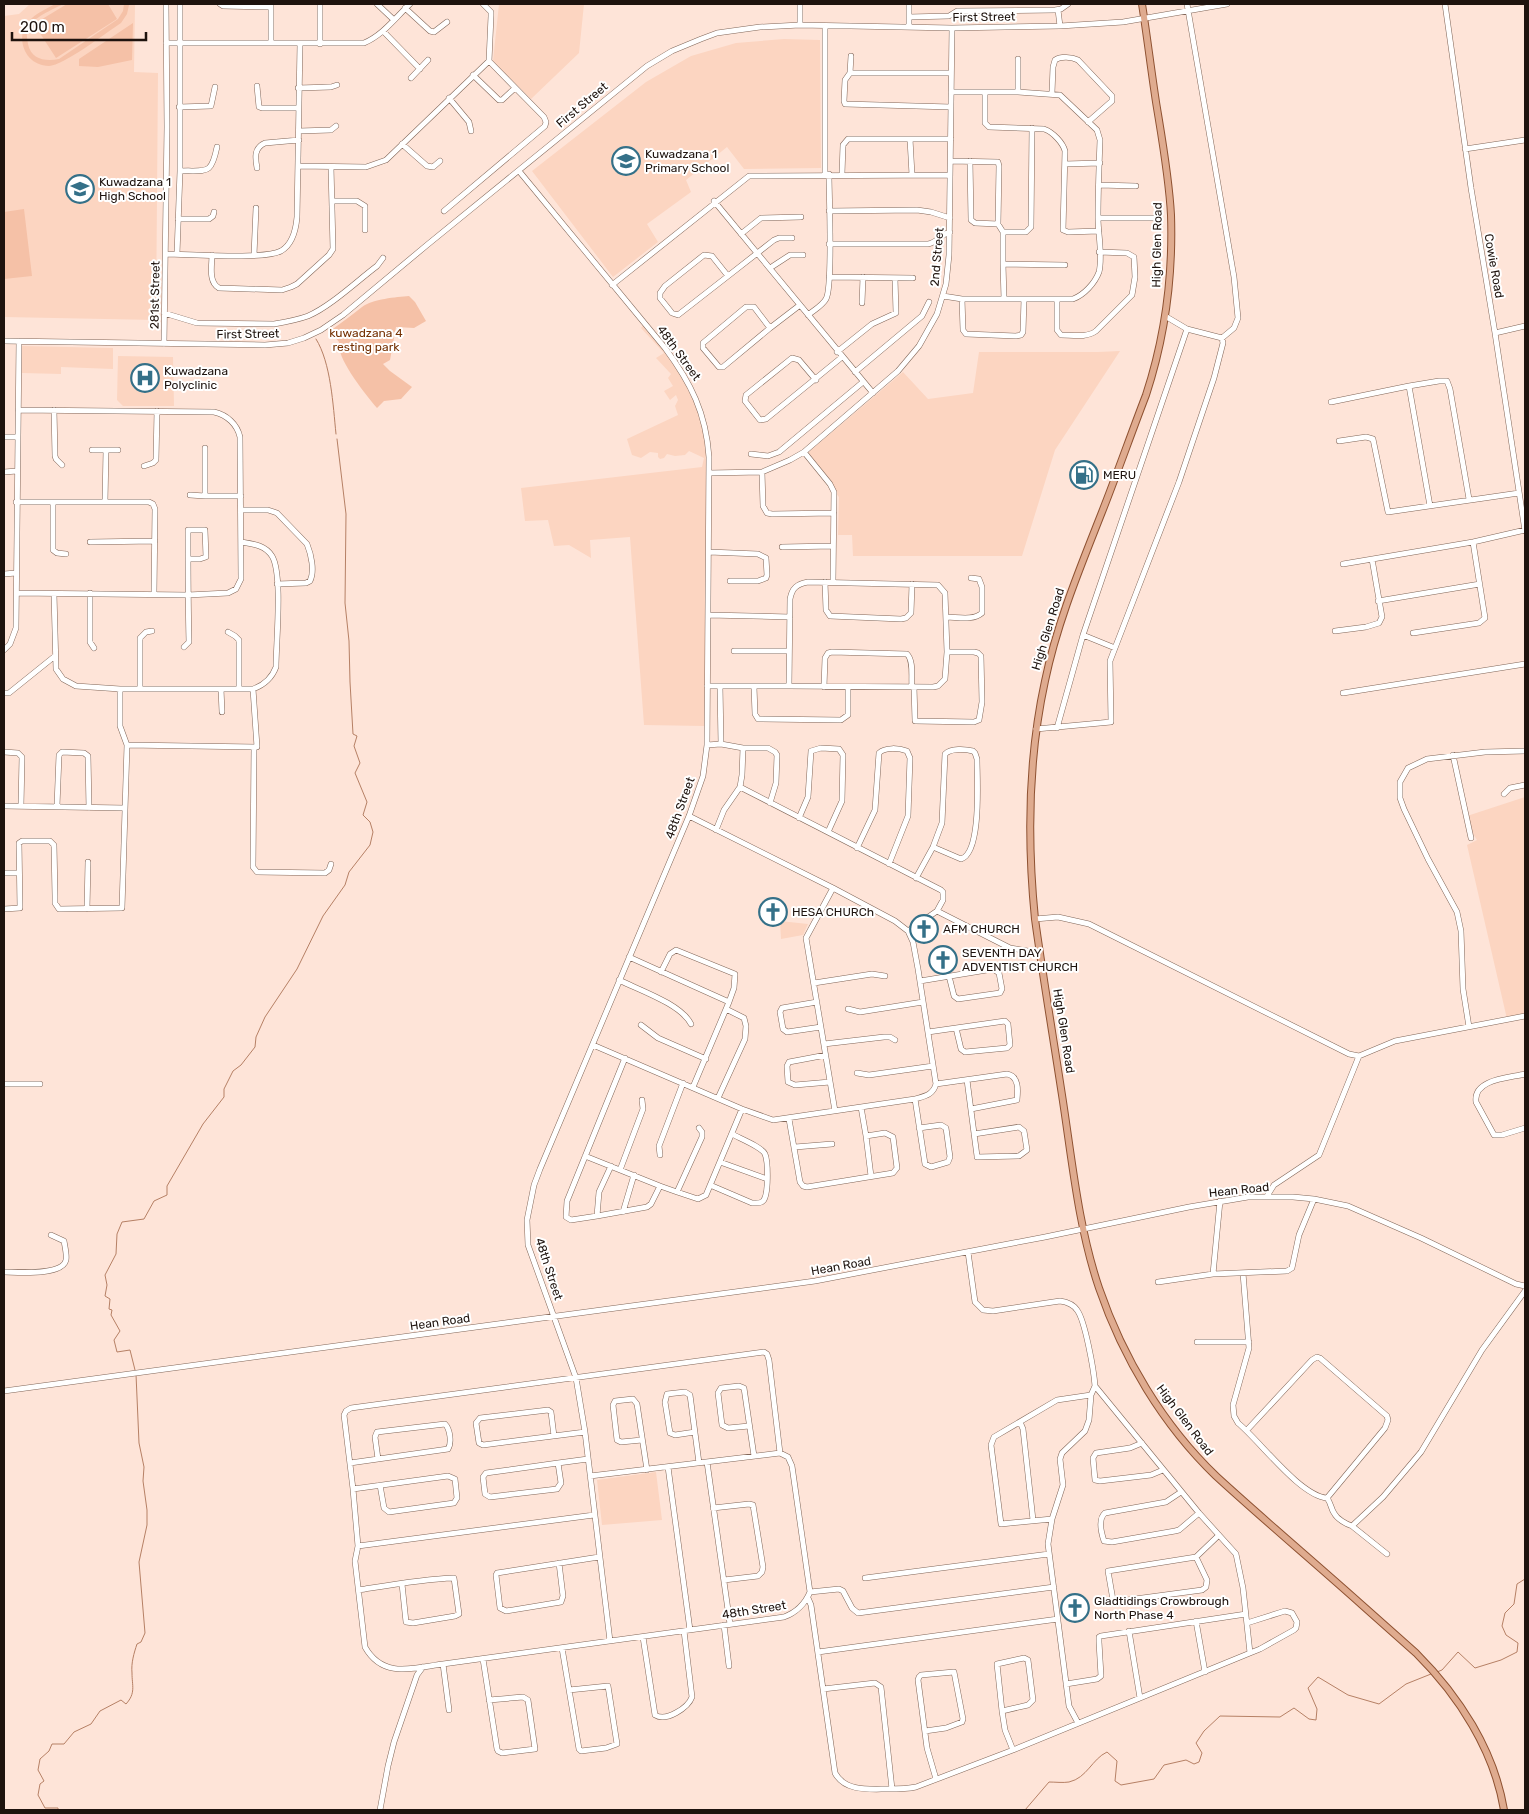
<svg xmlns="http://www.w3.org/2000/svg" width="1529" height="1814" font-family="Rubik,sans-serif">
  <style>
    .built { fill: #fcd5c1 }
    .green { fill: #f5c1a7 }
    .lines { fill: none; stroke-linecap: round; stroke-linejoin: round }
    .stream { stroke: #b68065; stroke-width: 1 }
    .minor-casing { stroke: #816658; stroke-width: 6 }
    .major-casing { stroke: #8e5131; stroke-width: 8 }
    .minor { stroke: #fff; stroke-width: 5 }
    .major { stroke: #dfab8f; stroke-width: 6 }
    .labels { text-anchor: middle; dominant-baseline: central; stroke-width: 4; stroke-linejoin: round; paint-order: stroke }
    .street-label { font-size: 12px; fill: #1e130e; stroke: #fff }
    .poi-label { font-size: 12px; fill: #1e130e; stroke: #fff; text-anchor: start }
    .park-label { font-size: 12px; fill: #743103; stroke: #fff }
  </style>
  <rect width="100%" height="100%" fill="#fee4d8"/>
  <!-- built -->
  <path class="built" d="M30,4H135L134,72L158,73L156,320L4,317V16L19,14Z
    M499,4H584L579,53L531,99L493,61Z
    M784,39L820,40L821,168L744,169L727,147L686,180L691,192L647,224L658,242L613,277L532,171L646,82L691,56L736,43Z
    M644,324L694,391L707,444L705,726L644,725L630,537L590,540L591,558L569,545L554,546L548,520L525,521L521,488L702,467L704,458L689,451L685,455L675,456L667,454L664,458L660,459L658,457V453L650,452L641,458L632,455L627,439L678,415L675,406L678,400L676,395L670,400L664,391L673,386L668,378L671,374L656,358L664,353L641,328Z
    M22,346L113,348V369L61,367V374L22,373Z
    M1120,351L1055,450L1022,556H853L852,535H838L839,497L804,456L903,372L928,399L973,393L979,352H1098Z
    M118,356L173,357L174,406H123L117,400Z
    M1525,797V1014L1507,1019L1467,845L1477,840L1470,829L1467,816Z
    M780,921L808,924L803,935L781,939Z
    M656,1472L662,1520L602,1525L597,1480Z"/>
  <!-- green -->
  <path class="green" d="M55,4H63C52,10 33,17 28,29C26,34 27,39 28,44C31,59 45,62 59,59L118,19L123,11L124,4L129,5L127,14L121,23C107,32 63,66 49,66C25,66 14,37 29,21C35,14 46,9 55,4Z
    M67,4H108L117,19L56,58L34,24Z
    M133,23L132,60L98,67L79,66V59Z
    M24,209L32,276L4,279V212Z
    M409,296L415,302L426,321L414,328L396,327L390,360L383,364L390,371L412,387L401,399L384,401L377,408C366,395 336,358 339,342L330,331C341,323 352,315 362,307C373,299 396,297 409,296Z"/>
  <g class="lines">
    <!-- stream -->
    <path class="stream" d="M316,339C331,363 333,405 336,434
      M135,1370L130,1350L117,1352L114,1340L120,1331L111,1315L112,1310L109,1309L110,1299L105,1296L107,1285L105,1275L116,1254L117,1234L122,1222L144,1219L154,1201L167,1195V1186L203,1124L224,1097V1089L233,1071L241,1065L255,1047L256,1037L265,1017L297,969L323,916L345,885L349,872L370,845L373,832L370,822L363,815L367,802L355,773L360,763L354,746L357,736L353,734L350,682L349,641L345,603L346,514L337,439
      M1437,1672L1442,1670L1458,1652L1475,1668L1501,1660L1517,1652L1518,1643L1506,1635L1502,1626L1505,1613L1514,1604L1517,1584L1525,1579
      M58,1810V1808H45L38,1795L40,1784L44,1781L38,1770L40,1759L49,1751L52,1744H64L74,1732L91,1724L100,1711L121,1700L126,1704C136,1693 132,1686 132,1673C131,1663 134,1653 137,1644L141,1642L145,1633L139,1562L147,1525V1510L143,1481L144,1467L139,1443L136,1374
      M1025,1810L1049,1782C1055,1782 1063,1783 1069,1782C1087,1778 1092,1759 1107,1752L1117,1761L1115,1781L1121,1785L1154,1779L1164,1765L1186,1760L1194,1764L1199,1762L1202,1753L1196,1743L1204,1731L1220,1716L1280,1717L1294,1708L1309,1719L1316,1720L1317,1709L1308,1688L1318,1677L1348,1695L1379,1704L1406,1684L1431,1674"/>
    <defs>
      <path id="minor" d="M220,4L223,6L271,7
        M377,4L394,20
        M483,4L491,12V16L489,61
        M800,4V25
        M1445,4L1471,188L1495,333L1525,531
        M405,8L430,31L434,32L447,22
        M1058,10L1060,26
        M909,17L949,16L957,11L1055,10L1061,9L1068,4
        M909,27V4
        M383,31L420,69
        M166,43H364C383,35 395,18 410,4
        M271,43V4
        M320,44V4
        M851,56L850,73L845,80L844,101L845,104L951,107
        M1018,59V92
        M850,73H951
        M473,75L499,100H502L515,88
        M411,78L428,60
        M257,86L259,107L262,108H298
        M298,88L331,87L337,85
        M985,93V123L989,127L1044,129C1053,132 1063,143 1065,151L1063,230L1068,232L1099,231
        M1052,93L1053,67L1055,60C1061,56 1072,57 1078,60L1112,96V101L1088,122
        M449,98L469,122L471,131
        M179,107L211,106L215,87
        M1032,128L1031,227L1026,232H1003V264L1065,265
        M299,131L331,130L336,126
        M910,139L912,175
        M402,144L427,166L433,167L440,161
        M1465,149L1525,140
        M951,161L998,162L999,166L998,224L1003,232
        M970,161L971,220L975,223L998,224
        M1065,164L1100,163
        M299,166L366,167L386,160L489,61L544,117L546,122L545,126L444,211
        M257,168C255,157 254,148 265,143L299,140
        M180,171C207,170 211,176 217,147
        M519,171L665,348C691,383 706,413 709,457L707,745L703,776L689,816L540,1169L534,1185L527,1220L528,1245L576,1378L585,1432L610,1641
        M825,174V26
        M842,174L843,145L848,139H951
        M1099,185L1136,186
        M332,201H357L365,206V230
        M714,201L873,393
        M829,211L917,210L931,212L950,218
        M1098,218H1155
        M178,219H209L213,216L214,212
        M741,234L761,218L801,217
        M829,244H928C937,243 941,234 950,232
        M166,254C189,254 264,260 281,251C293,244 296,229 297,217L300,44
        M177,254L180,171V4
        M212,255C212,265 208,282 219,288L282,290L291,287L297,284L329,255L333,249L331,167
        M254,255L256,208
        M1003,264L1004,299
        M770,268L790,255H803
        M728,276L678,315L672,313L660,298V293L665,286L704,255L712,256L728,276L774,240L779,238H792
        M829,277L913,278
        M612,285L749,176L950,175
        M943,296L962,299H1073C1084,295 1095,283 1099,272C1103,257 1098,233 1098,218C1098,192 1099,166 1100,140L1097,130L1060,95L1018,92H951
        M962,299L963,330L966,334L1016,336L1021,335L1023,332L1024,299
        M1057,300V330L1061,335C1072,335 1087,338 1096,331L1132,295L1135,277L1134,257L1127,253L1099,252
        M862,303L863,277
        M164,313L197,323L274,324C286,322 297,320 308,316C331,306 357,281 377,266L383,258
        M808,315C814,310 822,306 826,299C833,287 829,195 829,174
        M1165,316L1187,329L1222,338
        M770,328L723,367H719L703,348V343L746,307H754L770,328L800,305
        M1495,333L1525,326
        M4,341L265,345L288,343L304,338L321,330L343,315L427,245L647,66L672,51L701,39L717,33L760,27L800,25L952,28L1060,26L1123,22L1227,4
        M164,344L167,127L166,4
        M837,352L872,324L896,313L895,278
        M855,372L922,316L929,302
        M816,380L799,360L792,358L746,395L745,401L760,420L766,419L842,357
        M1409,386L1430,506
        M1331,402L1409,386L1439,381H1447L1450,389L1469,499
        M54,410L55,456L56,459L62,465
        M4,437H17
        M1339,441L1366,437L1373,439L1388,512L1519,493
        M205,448V496H241
        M92,450H118
        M804,452L830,484L834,492L833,582
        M751,454L768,456L779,452L863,382
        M144,466L153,463L156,460L157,411
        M4,472L17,471
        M762,472L763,506L767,513L772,514L834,513
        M709,473L762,472L790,460L804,452L898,371L919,346L937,314L946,284L949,255L952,28
        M190,495L205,496
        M16,502H149L153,504L155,509L154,593
        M53,502V550L57,553L66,554
        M105,502L106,450
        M241,510H268L277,513L307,544C311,554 315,571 310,581L306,583L277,584
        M90,542L155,541
        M782,547L833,546
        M709,552L758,554L766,558L767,575L766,578L758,581H730
        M1343,564L1473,542L1525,530
        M4,574L16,573
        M808,582L938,585L945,593L947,652L945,679L938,686L933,687L789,686L790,599C792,588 797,584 808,582Z
        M825,582L826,610L830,616L901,619L906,618L911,613L912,584
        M17,593L188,595L228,593L236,589L241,579L240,437C237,424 227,415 214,412L18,410
        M90,593V642L94,648
        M54,594L56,669L63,679L76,686L120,689H253C264,685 272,678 276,667C276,643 283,574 272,556C265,545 253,544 241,542
        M1378,601L1480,584
        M708,615L790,617
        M946,617C957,617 973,621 982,613V587L979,579L971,578
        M1335,631L1366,627L1379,623L1382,617L1372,559
        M228,632L235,636L239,640V689
        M1413,633L1479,623L1485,618L1473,542
        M1083,635L1115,648
        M184,647L189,642C188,604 188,567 188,530H205L206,557L200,559H188
        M4,650L10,644L16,628L19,341
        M734,651H789
        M707,686H789
        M720,686L721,744
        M754,687L755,714L758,719L841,720L848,715V687
        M824,687L825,658L828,653L832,652L907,654C914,661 911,677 912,687
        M914,687L915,721L974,722L979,720L982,702L981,656L978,653L974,652H947
        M140,689V638L146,632L152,631
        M221,689L222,712
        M4,693H9L55,656
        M1343,693L1525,664
        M1057,728L1083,635L1187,329
        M1036,729L1111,722L1110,661L1179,482L1214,378L1223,343L1222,338L1234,328L1238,318L1234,277L1187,4
        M127,745L257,747L253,689
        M707,745L721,744L743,748L742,775L740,787L724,810L716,830
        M254,748L253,867L257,872L325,873L329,870L331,864
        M743,748H768L775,752L777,755L776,783L770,803
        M4,752L18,753L22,757L21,806
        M1453,755L1471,838
        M740,787L941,890L943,892V900L937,911
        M1504,794L1510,788L1525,785
        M4,806L125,808
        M57,806L59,755L62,752L84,753L88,756L89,808
        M799,818L808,797L811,751L821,748L839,749L843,755L842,801L828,832
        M857,848L875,810L879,753C885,747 899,748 907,751L910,758L908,816L889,864
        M4,873H19
        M916,878L933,847L942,823L945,754C951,748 965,749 973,751L975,753L977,759C977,778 982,853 961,859L933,847
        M833,888L806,938L835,1111
        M4,909L20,908L19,843L22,841H50L54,845L55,896V903L59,909L122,908L127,745L120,726V689
        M87,909L88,862
        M1035,919L1058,917L1089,924L1349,1054L1359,1056L1395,1041L1525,1016
        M908,931L937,911L1010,948L1040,953
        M629,957L729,1002L693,1087
        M661,972L670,954L676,950L735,974L734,988L729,1002
        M619,980C639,990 681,1004 691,1024
        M920,981L993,969L999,973L1002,989L1000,993L958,999L954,996L949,976
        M814,983L872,974L885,976
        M817,1002L782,1008L780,1012L783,1029L787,1032L821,1027
        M848,1009L860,1012L923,1002
        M641,1025L658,1038L706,1059
        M1469,1027L1463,989L1461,931L1457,912L1428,859L1404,809L1400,798V782L1408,768L1427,759L1485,752L1525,751
        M928,1032L1005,1021L1008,1024L1010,1045L1007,1048L965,1052L961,1049L956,1028
        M824,1044L884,1037H890L895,1040
        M593,1045L742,1109L773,1120L915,1099C925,1096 933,1095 936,1084L918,969L913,942L908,931L895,921L833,888L689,816
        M826,1055L789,1062L787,1066L788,1082L795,1085L830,1082
        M857,1073L869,1075L933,1066
        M1525,1074C1509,1078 1473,1079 1476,1102L1494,1135H1502L1525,1128
        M967,1080L977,1156V1157L1019,1156L1027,1150L1024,1131L1019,1127L974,1134
        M4,1084H40
        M936,1084L1007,1074C1019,1076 1018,1090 1017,1100L971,1109
        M718,1098L745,1039L746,1026L744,1018L726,1009
        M915,1099L925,1164L931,1167L948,1162L950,1157L946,1128L941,1125L919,1128
        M789,1119L800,1182L803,1186L807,1187L893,1173L897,1168L893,1137L885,1133L866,1136L861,1107
        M866,1136L871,1176
        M795,1147L832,1144
        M660,1155L659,1146L683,1083
        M585,1156L660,1186L651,1204L647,1207L597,1216L571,1220L566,1217L567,1201L625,1058
        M720,1162L767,1179
        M620,1170L643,1109L642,1100
        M710,1185L752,1203C756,1203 760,1204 763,1201C769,1195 768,1161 765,1154C762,1147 739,1138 732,1134
        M660,1186L677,1192L702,1137V1132L699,1128
        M677,1192L698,1199L706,1195L742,1109
        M1267,1196L1274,1185L1319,1155L1359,1056
        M623,1212L634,1175
        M597,1216L599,1192L611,1166
        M4,1272C17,1272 63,1276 66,1260C67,1255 65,1247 64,1241L51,1235
        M1243,1273L1249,1348L1233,1405L1234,1416L1238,1423C1260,1441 1300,1496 1327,1498C1331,1503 1331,1509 1334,1513C1337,1519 1346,1524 1352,1526L1383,1497L1421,1452L1482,1350L1525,1291
        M1213,1274L1220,1201
        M1158,1282L1213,1274L1287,1271L1292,1268L1299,1235L1314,1199
        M1197,1342H1249
        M4,1391L815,1281L1045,1237L1189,1207L1248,1197H1293L1314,1199L1348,1206L1421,1238L1516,1284L1525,1286
        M1020,1422L1023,1429L1033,1520
        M445,1424C450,1429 452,1443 448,1449L378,1459L375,1437L377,1432Z
        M749,1426L728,1428L722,1425L718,1393L721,1388L739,1386L744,1388L754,1456
        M1247,1430L1312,1360L1317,1357L1320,1358L1387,1416L1388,1420L1385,1428L1327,1498
        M695,1432L675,1435L670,1433L665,1402L667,1394L685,1392L690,1395L699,1463
        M554,1436L551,1412L548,1410L480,1418L476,1423L479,1443L483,1445L585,1432
        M642,1440L621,1442L617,1440L613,1405L615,1401L633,1399L637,1404L647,1470
        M1142,1443L1130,1448L1096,1453L1093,1458L1095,1480L1100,1481L1151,1475L1163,1470
        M707,1462L730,1624
        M350,1463L378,1459
        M558,1463L561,1483L557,1489L490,1497L485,1494L483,1477L486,1473Z
        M558,1463L588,1459
        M668,1467L690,1630
        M590,1476L780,1453L788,1457L792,1466L810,1592C805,1604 795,1613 784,1617L443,1664C413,1668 383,1679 365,1647L355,1561L358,1546L594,1515
        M353,1489L448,1476L455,1479L457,1498L454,1503L389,1512L384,1508L380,1485
        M1181,1492L1166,1502L1105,1513C1098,1519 1101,1532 1104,1541L1112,1542L1175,1531L1179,1530L1199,1513
        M713,1508L749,1504L753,1505L763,1567L762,1572L758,1576L724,1580
        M1052,1519L1001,1524L991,1445L994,1437L1057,1400L1091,1395
        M1352,1526L1387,1554
        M358,1546L353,1489L344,1415L346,1411L351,1408L764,1352L767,1354L769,1360L780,1453
        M1196,1557L1207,1580L1206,1587L1202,1590L1120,1601L1113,1600L1108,1571L1196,1557L1219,1535
        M559,1563L563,1596L561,1602L506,1611L500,1608L496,1575L497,1573L599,1557
        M865,1578L1049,1554
        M359,1590C390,1585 423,1579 454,1578L459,1614L455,1616L413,1623L406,1622L402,1584
        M810,1592L839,1589L843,1591L852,1608L858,1613L1054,1587
        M808,1598L811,1605L835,1773C845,1792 870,1789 888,1789C898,1789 907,1789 916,1787L1013,1750L1250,1653L1243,1588L1236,1554L1199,1513L1095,1386C1094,1371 1085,1320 1077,1310C1073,1304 1067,1302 1060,1301L993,1311L983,1310L975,1302L968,1252
        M1196,1621L1205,1672
        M1247,1623L1285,1611L1292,1613L1297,1622L1296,1628L1294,1630L1260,1649L1250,1653
        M724,1625L729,1666
        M1129,1631L1140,1698
        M643,1637L655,1715C666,1722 688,1708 692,1697L684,1631
        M562,1648L579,1749L581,1751L606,1748L617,1744L608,1686L569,1690
        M818,1652L1058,1619
        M1024,1658L1028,1660L1033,1700L1028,1705L1002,1711L997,1664Z
        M483,1659L497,1749L498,1751L502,1753L535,1749L528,1700L523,1697L489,1700
        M443,1664L449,1710
        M1066,1684L1097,1679L1101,1676L1099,1642V1637L1101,1636L1246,1614
        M823,1689L875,1683L881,1687L892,1789
        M1002,1711L1005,1730L1013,1750
        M1078,1723L1069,1706L1048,1544L1052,1519L1063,1485L1060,1459L1062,1453L1085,1431L1089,1420L1091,1395L1095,1386
        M925,1731L946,1728L962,1722L963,1719L954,1672L921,1675L919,1677L918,1680L927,1748L936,1779
        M380,1810L388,1766L394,1742L417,1675L423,1667"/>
      <path id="major" d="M1142,4C1147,36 1151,69 1156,102C1162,139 1169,177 1171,215C1173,276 1165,337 1146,395C1131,434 1117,474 1102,512C1080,568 1057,623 1045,681C1028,759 1027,839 1035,919C1043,977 1053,1036 1062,1095C1072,1159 1078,1226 1099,1288C1123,1358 1163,1425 1216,1476C1264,1520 1314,1562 1362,1605C1380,1621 1398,1637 1416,1653C1459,1696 1494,1750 1504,1810"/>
    </defs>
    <!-- minor casing -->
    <use href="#minor" class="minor-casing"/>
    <!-- major casing -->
    <use href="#major" class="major-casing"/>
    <!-- minor -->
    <use href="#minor" class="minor"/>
    <!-- major -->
    <use href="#major" class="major"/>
  </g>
  <!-- icons -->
  <defs>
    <symbol id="school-ring" viewBox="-11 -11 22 22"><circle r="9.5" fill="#fff" stroke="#347088" stroke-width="1.5"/><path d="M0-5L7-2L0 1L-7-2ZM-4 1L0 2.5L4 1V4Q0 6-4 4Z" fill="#347088"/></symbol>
    <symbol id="hospital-ring" viewBox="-11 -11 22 22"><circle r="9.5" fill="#fff" stroke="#347088" stroke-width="1.5"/><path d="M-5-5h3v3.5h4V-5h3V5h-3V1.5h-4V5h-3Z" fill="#347088"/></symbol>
    <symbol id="fuel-ring" viewBox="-11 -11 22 22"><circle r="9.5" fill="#fff" stroke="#347088" stroke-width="1.5"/><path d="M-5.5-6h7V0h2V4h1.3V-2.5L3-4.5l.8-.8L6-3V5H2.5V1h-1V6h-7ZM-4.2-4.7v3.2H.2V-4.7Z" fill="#347088"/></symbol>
    <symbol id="church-ring" viewBox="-11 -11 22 22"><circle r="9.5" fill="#fff" stroke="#347088" stroke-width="1.5"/><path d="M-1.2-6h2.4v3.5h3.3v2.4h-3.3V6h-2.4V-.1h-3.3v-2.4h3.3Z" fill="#347088"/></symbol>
  </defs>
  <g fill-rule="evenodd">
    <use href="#school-ring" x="610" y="145" width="32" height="32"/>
    <use href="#school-ring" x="64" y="173" width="32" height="32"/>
    <use href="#hospital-ring" x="129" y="362" width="32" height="32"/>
    <use href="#fuel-ring" x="1068" y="459" width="32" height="32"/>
    <use href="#church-ring" x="757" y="896" width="32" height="32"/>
    <use href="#church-ring" x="908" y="913" width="32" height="32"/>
    <use href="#church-ring" x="927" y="944" width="32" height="32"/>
    <use href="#church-ring" x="1059" y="1592" width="32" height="32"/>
  </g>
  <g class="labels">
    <!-- street labels -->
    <g class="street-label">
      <text transform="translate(984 17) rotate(-1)">First Street</text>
      <text transform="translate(582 105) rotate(-40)">First Street</text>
      <text transform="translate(1157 245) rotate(-89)">High Glen Road</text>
      <text transform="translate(937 257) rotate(-85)">2nd Street</text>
      <text transform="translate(1494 266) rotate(80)">Cowie Road</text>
      <text transform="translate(155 295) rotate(-89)">281st Street</text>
      <text transform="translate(248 334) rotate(-1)">First Street</text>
      <text transform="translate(679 353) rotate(54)">48th Street</text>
      <text transform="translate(1048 629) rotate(-73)">High Glen Road</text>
      <text transform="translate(680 808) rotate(-70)">48th Street</text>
      <text transform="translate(1064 1031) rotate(81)">High Glen Road</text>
      <text transform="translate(1239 1190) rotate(-6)">Hean Road</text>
      <text transform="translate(841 1266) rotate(-10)">Hean Road</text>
      <text transform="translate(549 1269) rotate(72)">48th Street</text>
      <text transform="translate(440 1322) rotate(-8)">Hean Road</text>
      <text transform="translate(1185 1420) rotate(53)">High Glen Road</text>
      <text transform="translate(754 1610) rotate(-9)">48th Street</text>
    </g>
    <!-- poi labels -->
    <g class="poi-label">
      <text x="645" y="154">Kuwadzana 1<tspan x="645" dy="14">Primary School</tspan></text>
      <text x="99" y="182">Kuwadzana 1<tspan x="99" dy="14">High School</tspan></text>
      <text x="164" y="371">Kuwadzana<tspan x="164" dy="14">Polyclinic</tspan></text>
      <text x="1103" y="475">MERU</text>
      <text x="792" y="912">HESA CHURCh</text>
      <text x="943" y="929">AFM CHURCH</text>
      <text x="962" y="953">SEVENTH DAY<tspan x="962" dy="14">ADVENTIST CHURCH</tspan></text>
      <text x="1094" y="1601">Gladtidings Crowbrough<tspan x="1094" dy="14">North Phase 4</tspan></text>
    </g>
    <!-- park labels -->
    <g class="park-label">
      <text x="366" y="333">kuwadzana 4<tspan x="366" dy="14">resting park</tspan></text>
    </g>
  </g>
  <!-- border -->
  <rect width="1529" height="1814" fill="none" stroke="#1e130e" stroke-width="10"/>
  <!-- scale -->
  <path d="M12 32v8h134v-8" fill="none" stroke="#1e130e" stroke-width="2.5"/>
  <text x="20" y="32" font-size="15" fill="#1e130e" stroke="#ffffff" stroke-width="4" paint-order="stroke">200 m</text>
</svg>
